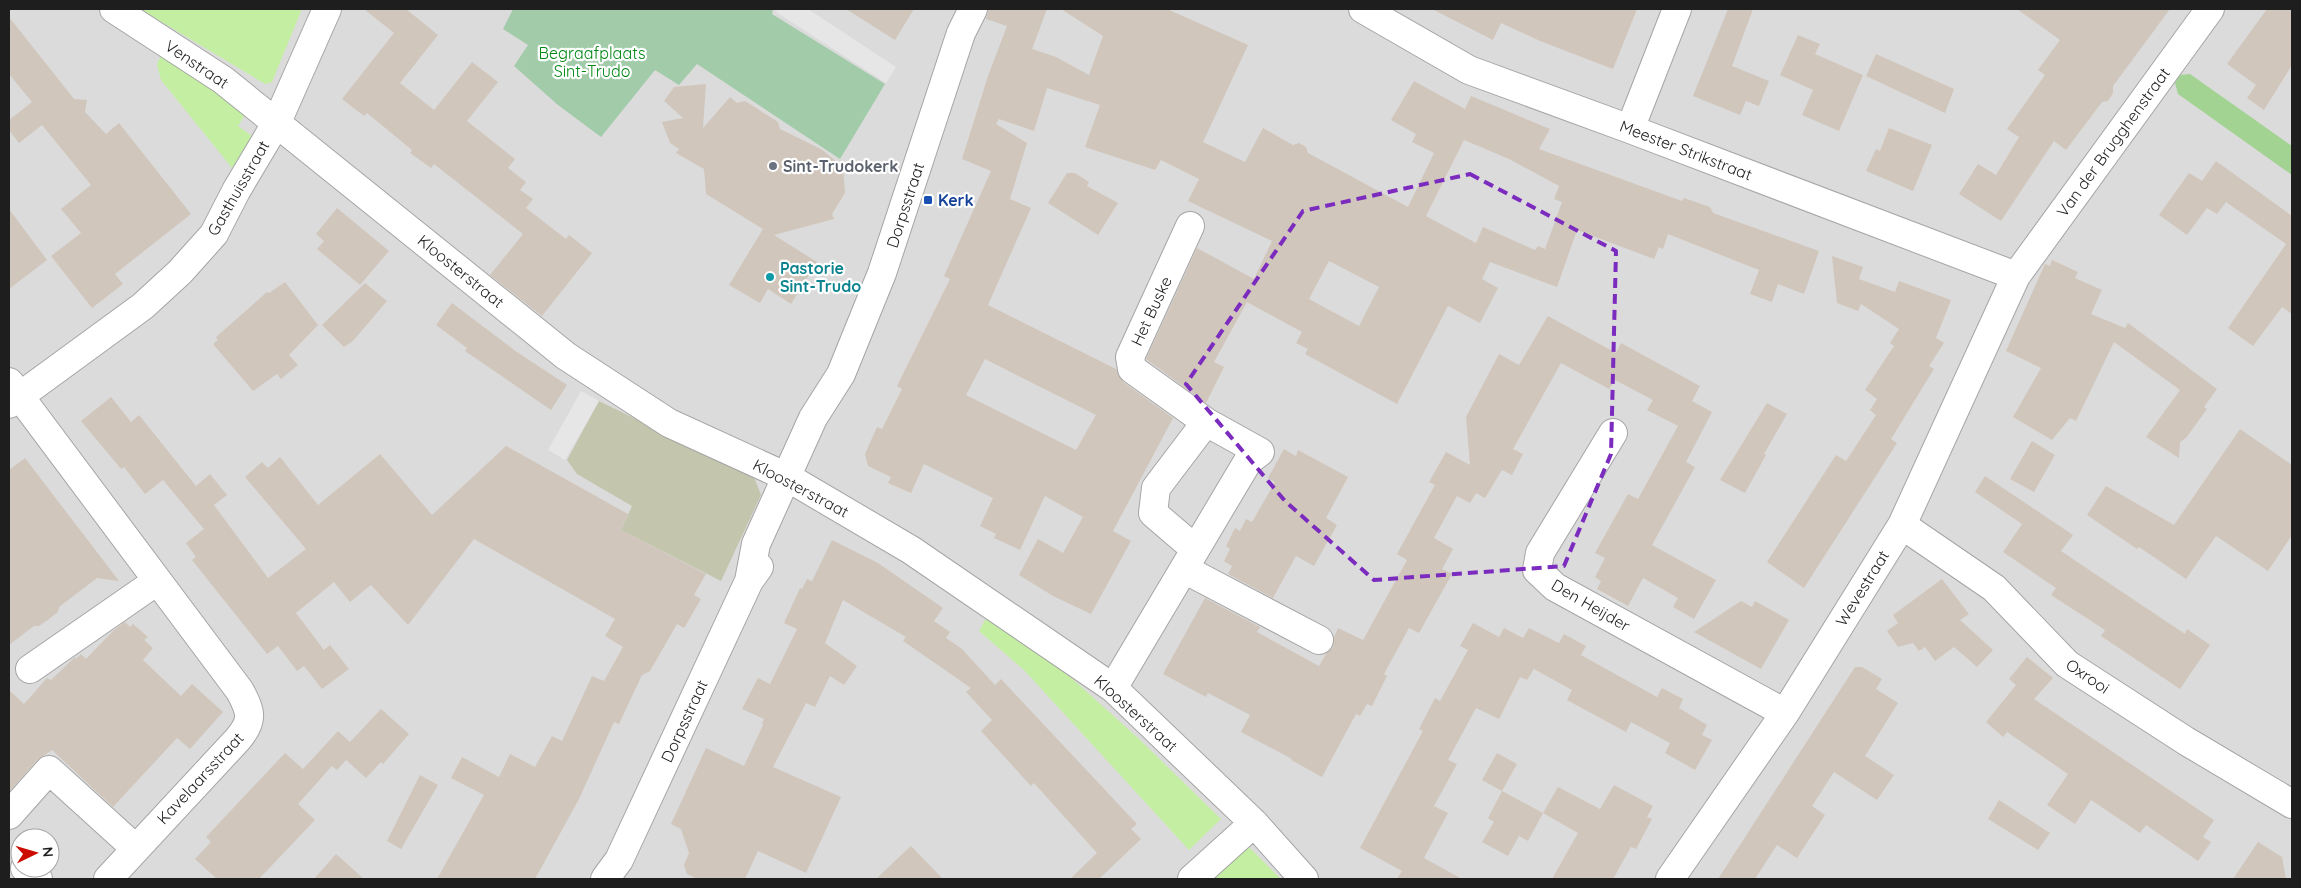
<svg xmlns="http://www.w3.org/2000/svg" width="2301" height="888" font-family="Quicksand,sans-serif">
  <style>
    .residential { fill: #dcdbdb; fill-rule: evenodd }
    .construction { fill: #c4c5ad }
    .grass { fill: #c4efa3 }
    .forest { fill: #a2d393 }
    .cemetery { fill: #a2cbaa }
    .parking { fill: #e6e6e6 }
    .building { fill: #d0c6bb; fill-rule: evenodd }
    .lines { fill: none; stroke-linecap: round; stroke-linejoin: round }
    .minor-casing { stroke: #a5a5a5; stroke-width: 30 }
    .minor { stroke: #fff; stroke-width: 28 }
    .marked { fill: none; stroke: #7b2cbf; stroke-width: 4; stroke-dasharray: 10 6; stroke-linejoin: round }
    .worship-dot { fill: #6b7280; stroke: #fff; stroke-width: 2 }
    .transit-dot { fill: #1a4fb4; stroke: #fff; stroke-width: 2 }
    .culture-dot { fill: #0f9aa8; stroke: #fff; stroke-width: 2 }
    .labels { text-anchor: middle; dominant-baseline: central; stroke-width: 4.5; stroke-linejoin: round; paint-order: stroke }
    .park-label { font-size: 16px; fill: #018714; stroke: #fff }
    .street-label { font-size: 16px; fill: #1e1e1e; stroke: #fff }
    .worship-label { font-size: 16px; font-weight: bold; fill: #5b616d; stroke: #fff; text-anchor: start }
    .transit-label { font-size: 16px; font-weight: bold; fill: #164399; stroke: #fff; text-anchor: start }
    .culture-label { font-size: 16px; font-weight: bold; fill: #0d838f; stroke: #fff; text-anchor: start }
  </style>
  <rect width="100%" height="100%" fill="#f0ece3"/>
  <!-- residential -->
  <path class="residential" d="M9,9H2292V879H9ZM20,838H50V868H20Z"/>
  <!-- construction -->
  <path class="construction" d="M599,401L754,477L761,495L721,581L621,530L632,506L577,474L567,460Z"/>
  <!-- grass -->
  <path class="grass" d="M140,9H302L272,82L265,84Z
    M163,51L228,93L224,99L246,113L238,126L252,136L232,168L161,80L157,64Z
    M988,615L1038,648L1137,737L1221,819L1189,850L1024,670L979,631Z
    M1242,840L1281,879H1217L1209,871Z"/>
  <!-- forest -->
  <path class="forest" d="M2190,74L2292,146V175L2178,94L2175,83L2180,75Z"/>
  <!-- cemetery -->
  <path class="cemetery" d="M513,9H773L772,14L885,84L840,159L697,64L679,85L655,70L601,137L558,105L514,66L528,45L503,29Z"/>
  <!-- parking -->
  <path class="parking" d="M778,9H808L896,67L886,83L776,12Z
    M581,391L599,401L565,460L548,450Z"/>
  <!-- building -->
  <path class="building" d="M364,9H406L438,35L400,83L434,110L472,62L498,82L467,121L515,159L508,168L526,182L520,190L533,199L526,208L566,239L569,235L592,253L542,316L490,275L523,234L434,164L431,168L410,153L412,150L367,113L364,116L342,99L394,33Z
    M846,9H914L895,40Z
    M989,9H1047L1032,49L1056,57L1089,75L1103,36L1061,9H1167L1248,45L1203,142L1245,162L1263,128L1293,145L1299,143L1306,147L1308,153L1408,207L1434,153L1412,142L1416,134L1391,120L1414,81L1465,109L1471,96L1550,129L1539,149L1682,201L1684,198L1710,207L1713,213L1819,251L1804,294L1778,284L1772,302L1750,294L1759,270L1668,234L1663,249L1659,247L1654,259L1577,230L1557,287L1490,262L1482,279L1498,288L1480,323L1448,306L1397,404L1305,354L1308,349L1296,343L1302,332L1247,302L1214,362L1224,367L1206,403L1146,359L1197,248L1254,279L1272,241L1188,201L1199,179L1161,160L1155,170L1085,147L1100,105L1047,88L1034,131L999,119L996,124L1027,143L1010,199L1031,208L988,305L1116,369L1123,382L1173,418L1113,531L1131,541L1091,614L1053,596L1019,575L1038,539L1063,553L1083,517L1045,496L1020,550L994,538L996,534L980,526L993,498L924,464L911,493L888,483L891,477L868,466L865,454L877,427L882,429L902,389L897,386L950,279L944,276L991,171L962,159L988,76L1007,26L986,19ZM1464,140L1509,159L1559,186L1554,199L1562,202L1545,249L1538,246L1535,250L1483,227L1476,243L1426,216ZM1329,261L1379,287L1359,326L1309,299ZM985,359L1096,415L1076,450L966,395Z
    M1432,9H1637L1613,69L1540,41L1501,23L1493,40Z
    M1728,9H1753L1732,66L1769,81L1759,106L1746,101L1740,115L1693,96Z
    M2017,9H2170L2113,86V93L2108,101L2102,102L2066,150L2054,141L2001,221L1959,194L1978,164L1996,175L2019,137L2007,129L2045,75L2038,70L2060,40Z
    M2267,9H2292V65L2264,110L2247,98L2256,85L2227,64Z
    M9,17L74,99L87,100L85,112L106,134L119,123L191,214L115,274L123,284L92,308L51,256L81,233L61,209L91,185L42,125L19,143L9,130V120L32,102L9,74Z
    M1798,35L1820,44L1815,54L1863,75L1839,131L1802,115L1813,90L1780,75Z
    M1876,54L1954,89L1945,113L1866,76Z
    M706,84L703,128L730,97L737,103L745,101L778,122L780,129L821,149L843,167L845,193L832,214L834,219L774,235L817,262L791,304L768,289L760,303L729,285L763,229L706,194L704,169L676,153L679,149L670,143L662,122L683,118L664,101L674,87Z
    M1889,128L1932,145L1913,191L1866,171L1876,149L1880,151Z
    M2216,161L2292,216V314L2282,307L2253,346L2228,328L2286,244L2226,202L2217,214L2207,208L2187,235L2159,215L2189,173L2202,181Z
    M1067,173H1075L1089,182L1087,186L1118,203L1098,235L1048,203Z
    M337,208L389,251L360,285L317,249L324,241L316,234Z
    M9,209L47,260L9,289Z
    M1832,256L1863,267L1859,279L1895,292L1899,281L1951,300L1936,338L1944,343L1929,366L1934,369L1891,439L1897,443L1804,588L1767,562L1836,455L1846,461L1876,415L1870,410L1877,399L1865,390L1894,346L1890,343L1899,329L1861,304L1858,311L1837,303Z
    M2052,260L2078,272L2075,278L2102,290L2091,314L2125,328L2128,323L2217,389L2204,407L2207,409L2186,438L2180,442L2179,458L2146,437L2180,390L2114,342L2076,421L2070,418L2052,440L2013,417L2041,368L2006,351L2045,264L2050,266Z
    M285,282L318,325L289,355L298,365L281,379L277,374L253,391L213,344L218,340L216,337L267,292L269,293Z
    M365,283L387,301L353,341L344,347L322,325Z
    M452,303L517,352L567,385L551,410L465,351L467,348L436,325Z
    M1548,316L1616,353L1621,343L1700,386L1692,401L1712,412L1686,462L1695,467L1652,545L1716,580L1694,619L1673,607L1678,598L1643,578L1628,606L1597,589L1601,581L1595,577L1605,558L1595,553L1628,494L1638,499L1678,426L1647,410L1653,400L1615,380L1609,389L1561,363L1513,449L1523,454L1512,475L1502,470L1485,498L1476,493L1470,503L1457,496L1434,538L1453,549L1442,569L1452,574L1419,633L1409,628L1384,674L1387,676L1372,706L1367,704L1360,716L1356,714L1322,777L1291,760L1292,759L1241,732L1250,715L1208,693L1206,697L1163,674L1205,598L1260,627L1257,632L1319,666L1326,654L1333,647L1334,637L1338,628L1363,640L1407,560L1397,554L1435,485L1429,482L1446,452L1470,465L1466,417L1499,354L1519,365Z
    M111,397L131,422L139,415L196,486L210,474L227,495L214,505L268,578L306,549L245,477L262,462L268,468L280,457L318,505L380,454L432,515L506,446L628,514L621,530L706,574L694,595L701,599L684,628L677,624L650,671L642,675L619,724L614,722L579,799L535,879H437L484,795L451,778L462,757L499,777L510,754L535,767L552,736L562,741L592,676L604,681L623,647L605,636L615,619L474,539L408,625L371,585L350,602L334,582L296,613L324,650L330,645L349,669L322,689L304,666L297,671L278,646L267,654L192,560L196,557L186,543L204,529L163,480L145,494L124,467L121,469L81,421Z
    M1767,403L1787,414L1764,454L1766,455L1745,493L1720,480Z
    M2240,429L2292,465V535L2268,571L2216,536L2186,579L2139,547L2137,549L2087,515L2106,486L2174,525Z
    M2032,441L2055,455L2034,492L2010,479Z
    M1284,449L1296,456L1298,450L1348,477L1326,518L1337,525L1314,566L1296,556L1273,598L1228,574L1232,566L1224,561L1230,549L1226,546L1235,528L1240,531L1246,519L1252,522L1275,482L1268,478Z
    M25,458L119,581L97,578L59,607L58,612L49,619L39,626H34L9,645V470Z
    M1985,476L2073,535L2061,551L2185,634L2187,629L2210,645L2180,689L2101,636L2105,630L2051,595L2056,588L2003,552L2022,524L1975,492Z
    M832,540L878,563L943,608L934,621L950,632L946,638L962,649L995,685L1001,679L1137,824L1131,829L1141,839L1099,879H1070L1097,853L1034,783L1031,786L981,731L992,720L966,692L971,688L903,641L906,637L843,600L825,643L857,666L844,685L830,676L815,707L806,703L773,767L841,797L806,873L758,851L745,879H697L687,874L684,865L689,853L681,829L671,824L706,748L744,766L763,725L762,724L764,719L742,709L758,678L770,684L797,629L784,623L800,588L802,589L807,579L812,581Z
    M1942,579L1969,614L1960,620L1993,650L1977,667L1954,647L1935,661L1925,647L1919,651L1913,643L1898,647L1887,631L1898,623L1893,615Z
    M1741,601L1752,607L1755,601L1789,620L1761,669L1694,632Z
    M125,622L130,627L133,624L148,637L144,640L153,648L143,660L181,696L192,684L223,712L190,749L177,738L113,807L52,750L37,760L9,792V690L24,704L47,678L51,680L75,657L76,659L81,654L86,659L113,631Z
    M1473,623L1499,637L1504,628L1523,638L1529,628L1559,643L1564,634L1586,646L1581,655L1617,675L1657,697L1662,688L1683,699L1679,708L1707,725L1702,735L1712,740L1695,770L1665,753L1670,743L1631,722L1626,732L1567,700L1572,690L1534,669L1527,680L1520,677L1499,719L1476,708L1448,760L1457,764L1434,806L1448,813L1424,858L1462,879H1397L1402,871L1360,848L1423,731L1419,729L1435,698L1440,701L1468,650L1460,646Z
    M2027,657L2053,678L2034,699L2214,820L2203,837L2211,842L2198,861L2146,825L2140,833L2091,800L2075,824L2047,805L2068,774L2007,732L2003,737L1986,722L2016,685L2009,679Z
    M1855,667H1862L1882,679L1876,689L1898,703L1865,756L1894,775L1877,800L1834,772L1812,806L1825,815L1797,858L1777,845L1755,879H1718Z
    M381,709L409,734L383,764L381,762L366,778L346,760L337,770L332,766L298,804L315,820L259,879H217L195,859L211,842L206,837L285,753L303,769L338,731L350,742Z
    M1497,753L1517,764L1502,791L1543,813L1558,787L1600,809L1614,785L1653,806L1647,817L1652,819L1636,849L1631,847L1613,879H1552L1578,833L1543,813L1528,841L1519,836L1508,856L1482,842L1494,822L1488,818L1502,791L1482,780Z
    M420,775L438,785L401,849L387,841Z
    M1999,800L2050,833L2038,850L1988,819Z
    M2258,842L2282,857L2286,879H2233Z
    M911,846L943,879H876L897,859Z
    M336,854L364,879H314Z"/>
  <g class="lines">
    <defs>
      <path id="minor" d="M114,9L223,80L566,356L669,423L787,477L911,550L1113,688L1254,823L1304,879
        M1363,9L1469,70L1630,129L2016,276
        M1630,129L1677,9
        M9,382L240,691C251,712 254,720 238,739L108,879
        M9,404L143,306L180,272L214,234L236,191L277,122L327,9
        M1613,433L1540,553L1537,570L1555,587L1785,713
        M1902,525L1994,588L2067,664L2186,741L2292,804
        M1195,549L1153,513L1156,488L1206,422
        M1184,569L1319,640
        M749,581L756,544L813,418L841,374L882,273L961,33L973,9
        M30,669L157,581
        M1113,688L1248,461L1260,452L1206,422L1132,369L1130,357L1190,226
        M9,815L49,770L135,848
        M25,868L38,879
        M605,879L619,860L749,581L759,567
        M1192,879L1254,823
        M1670,879L1785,713L1902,525L2016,276L2210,9"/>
    </defs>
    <!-- minor casing -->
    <use href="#minor" class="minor-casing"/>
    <!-- minor -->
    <use href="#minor" class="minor"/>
  </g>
  <!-- marked area -->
  <path class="marked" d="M1470,174L1616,251L1611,454L1564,566L1374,580L1285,501L1186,384L1303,211Z"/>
  <!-- markers -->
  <circle class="worship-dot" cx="773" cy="166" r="5"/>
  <rect class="transit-dot" x="923" y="195" width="10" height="10" rx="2.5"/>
  <circle class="culture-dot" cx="770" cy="277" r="5"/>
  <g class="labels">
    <!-- park labels -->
    <g class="park-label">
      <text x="592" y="53">Begraafplaats<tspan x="592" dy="18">Sint-Trudo</tspan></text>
    </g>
    <!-- street labels -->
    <g class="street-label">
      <text transform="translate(197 64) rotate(34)">Venstraat</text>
      <text transform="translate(2113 142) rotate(-54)">Van der Brugghenstraat</text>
      <text transform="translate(1686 150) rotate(21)">Meester Strikstraat</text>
      <text transform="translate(238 188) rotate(-60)">Gasthuisstraat</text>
      <text transform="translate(905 205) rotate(-72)">Dorpsstraat</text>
      <text transform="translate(461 271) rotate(39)">Kloosterstraat</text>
      <text transform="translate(1151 311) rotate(-65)">Het Buske</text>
      <text transform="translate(801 488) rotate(28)">Kloosterstraat</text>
      <text transform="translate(1862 588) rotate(-58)">Wevestraat</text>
      <text transform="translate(1591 605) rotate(30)">Den Heijder</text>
      <text transform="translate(2088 676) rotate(34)">Oxrooi</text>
      <text transform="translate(1136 713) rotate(42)">Kloosterstraat</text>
      <text transform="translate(684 721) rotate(-65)">Dorpsstraat</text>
      <text transform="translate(200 778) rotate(-47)">Kavelaarsstraat</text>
    </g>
    <!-- worship labels -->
    <g class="worship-label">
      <text x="783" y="166">Sint-Trudokerk</text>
    </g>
    <!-- transit labels -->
    <g class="transit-label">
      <text x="938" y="200">Kerk</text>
    </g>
    <!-- culture labels -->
    <g class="culture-label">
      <text x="780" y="268">Pastorie<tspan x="780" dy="18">Sint-Trudo</tspan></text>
    </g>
  </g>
  <!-- border -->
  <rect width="2301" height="888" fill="none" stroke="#1e1e1e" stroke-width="20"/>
  <!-- north arrow -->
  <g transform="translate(35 853) rotate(85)"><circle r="24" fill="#ffffff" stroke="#a5a5a5"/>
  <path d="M0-4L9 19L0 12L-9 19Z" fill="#cc0c00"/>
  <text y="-8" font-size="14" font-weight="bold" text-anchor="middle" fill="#1e1e1e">N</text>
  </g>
</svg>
